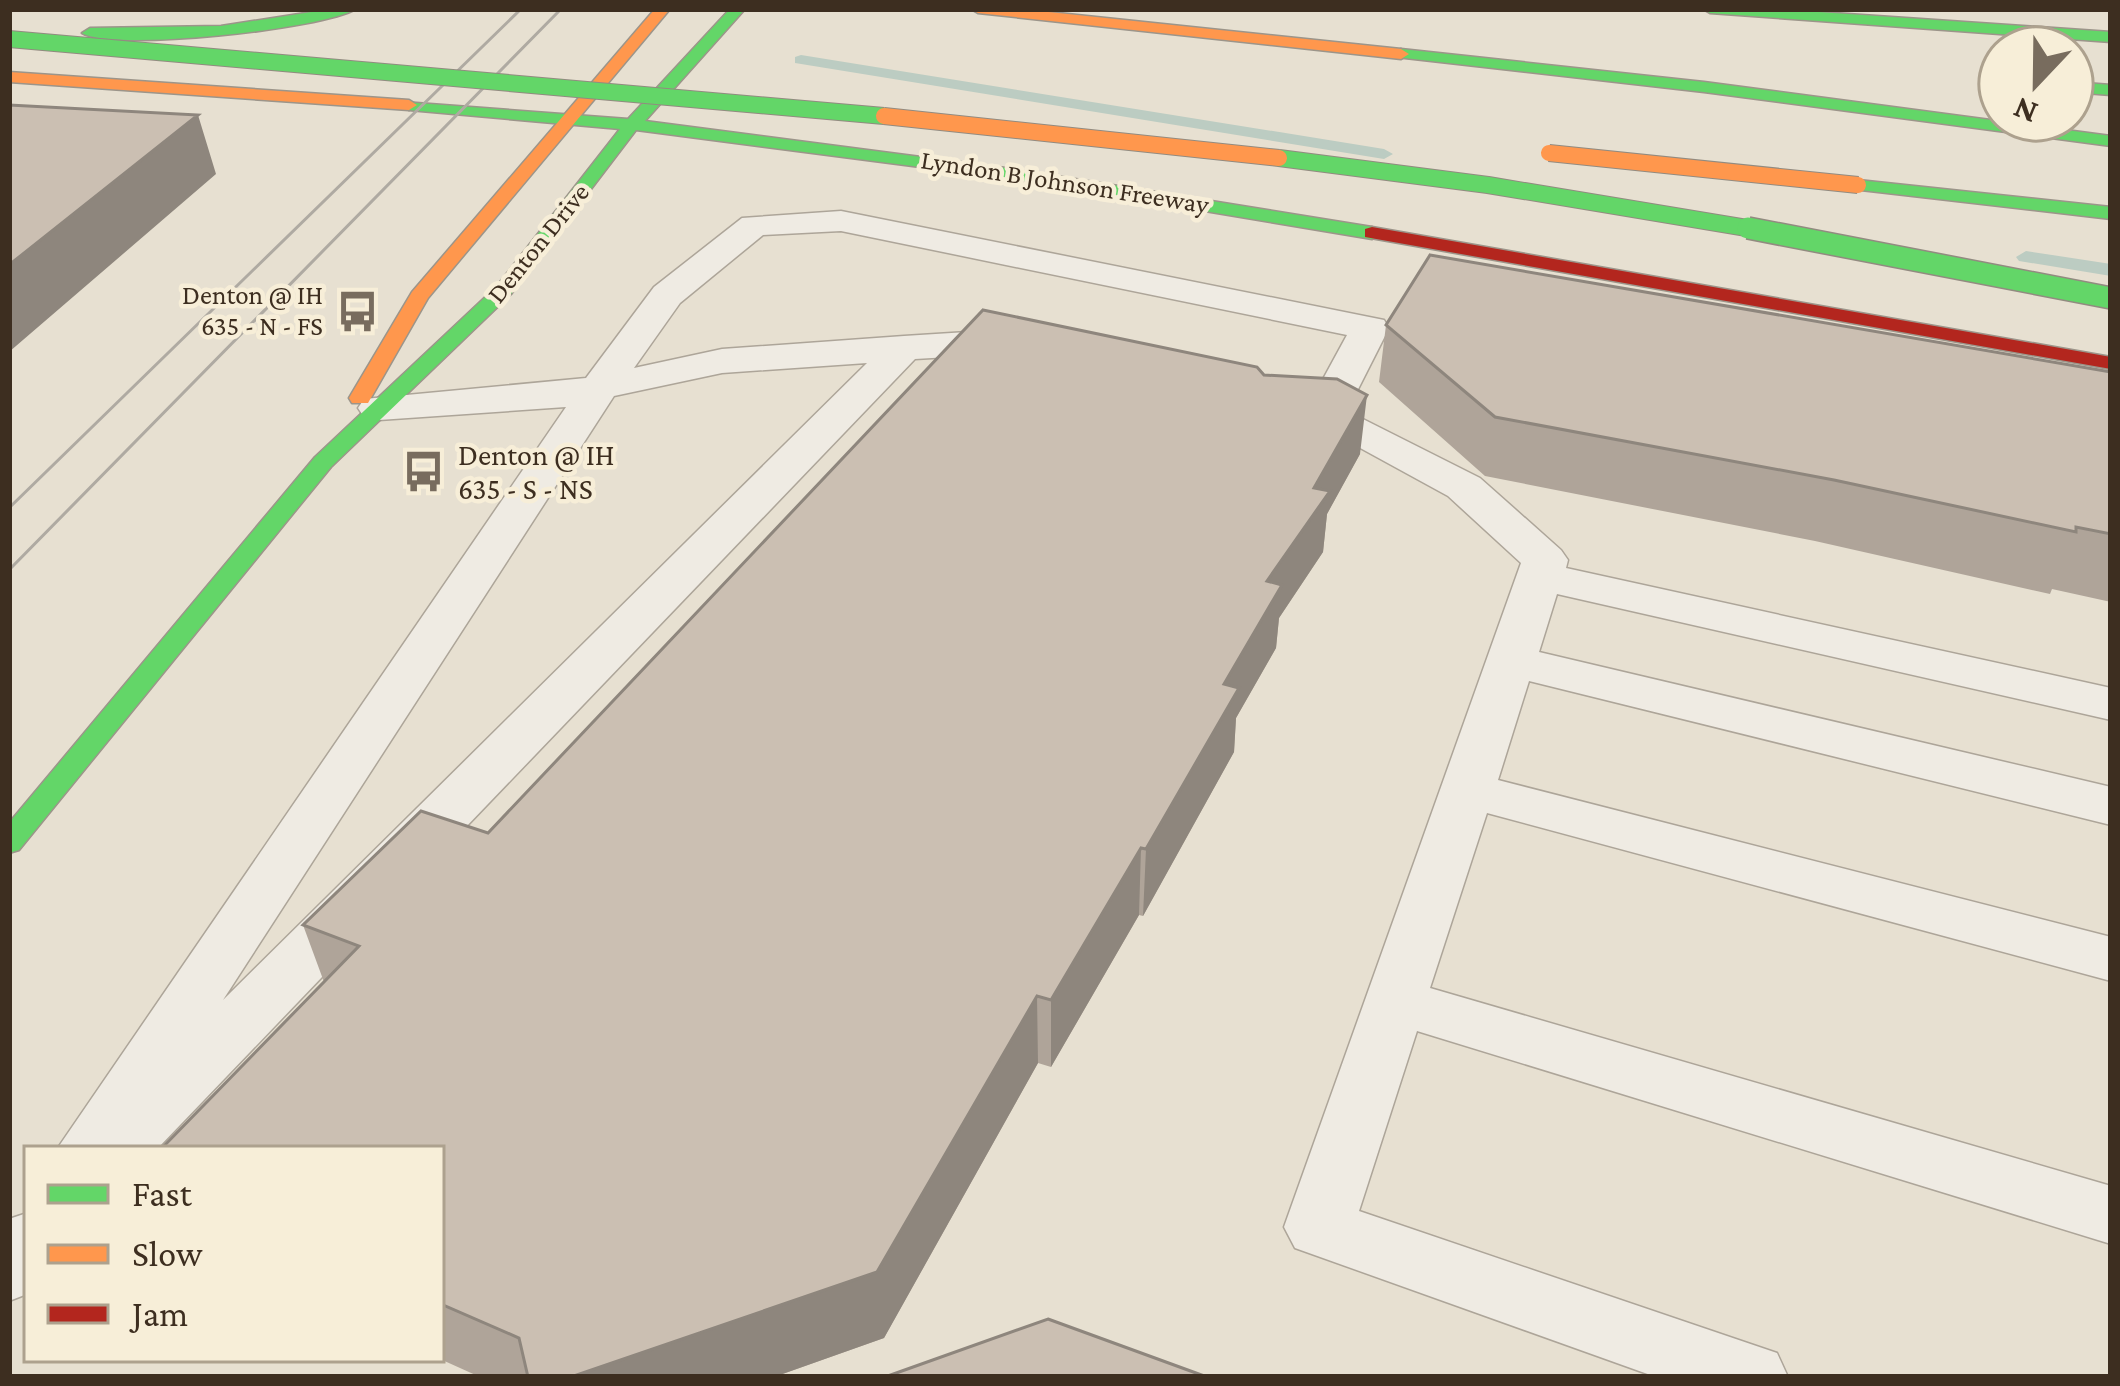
<svg xmlns="http://www.w3.org/2000/svg" width="2120" height="1386" font-family="'Crimson Pro',serif">
  <style>
    .lines { fill: none; stroke-linecap: round; stroke-linejoin: round }
    .stream { fill: #bcccc2; fill-rule: evenodd }
    .lane-casing { stroke: #ada599; stroke-width: 3 }
    .fast-casing { stroke: #9c958a; stroke-width: 3 }
    .slow-casing { stroke: #9c958a; stroke-width: 3 }
    .jam-casing { stroke: #9c958a; stroke-width: 3 }
    .lane { fill: #efebe3; fill-rule: evenodd }
    .fast { fill: #63d668; fill-rule: evenodd }
    .slow { fill: #ff974d; fill-rule: evenodd }
    .jam { fill: #b3261e; fill-rule: evenodd }
    .tram { stroke: #afaaa2; stroke-width: 3 }
    .fast-bridge-far1-casing { stroke: #928b80; stroke-width: 18; stroke-linecap: butt }
    .fast-bridge-casing { stroke: #928b80; stroke-width: 24; stroke-linecap: butt }
    .slow-bridge-casing { stroke: #928b80; stroke-width: 18; stroke-linecap: butt }
    .fast-bridge-far1 { stroke: #63d668; stroke-width: 16 }
    .fast-bridge { stroke: #63d668; stroke-width: 21 }
    .slow-bridge { stroke: #ff974d; stroke-width: 16 }
    .wall { fill: #afa499 }
    .shaded-wall { fill: #8e867d }
    .building { fill: #cbbfb2; stroke: #8e867d; stroke-width: 3 }
    .labels { text-anchor: middle; dominant-baseline: central; stroke-width: 9; stroke-linejoin: round; paint-order: stroke }
    .far-street-label { font-size: 27px; fill: #3d2e20; stroke: #f7eed8 }
    .far-poi-label { font-size: 27px; fill: #3d2e20; stroke: #f7eed8; text-anchor: end }
    .poi-label { font-size: 30px; fill: #3d2e20; stroke: #f7eed8; text-anchor: start }
  </style>
  <rect width="100%" height="100%" fill="#e7e0d1"/>
  <g class="lines">
    <!-- stream -->
    <path class="stream" d="M801,55L1384,149L1393,154L1384,159L795,63V57Z
      M2026,251L2111,264V276L2019,261L2016,257Z"/>
    <defs>
      <path id="lane" d="M841,211L1384,320L1389,328L1347,411L1480,478L1561,550L1568,560L1566,568L2111,688V720L1557,594L1539,652L2111,787V825L1529,681L1498,780L2111,937V981L1487,813L1430,988L2111,1186V1244L1417,1031L1359,1211L1777,1353L1788,1377H1656L1295,1248L1284,1227L1521,563L1448,496L1331,432L1286,422L1280,413L1286,404L1310,403L1347,335L841,231L763,235L680,303L634,368L722,349L904,336L983,331L1033,343L1039,351L1033,359L1019,363L983,355L915,359L157,1149H57L566,407L379,420L364,417L358,408L364,399L586,378L654,287L742,218ZM867,363L223,1000L614,396L722,373Z
        M27,1213V1294L9,1301V1219Z"/>
      <path id="fast" d="M331,9H356C323,29 113,52 82,33L90,28L221,26Z
        M730,9H745L645,121L1013,169L1372,227L1381,233L1372,239L1013,179L636,130L511,294L331,467L19,850L9,853V823L315,457L497,286L620,129L409,110L401,105L403,102L628,119Z
        M1703,9H1774L2111,32V42L1710,13Z
        M1401,49L1704,82L2111,136V146L1704,92L1396,57V51Z
        M2072,82L2111,85V95L2072,92Z
        M1858,180L2111,207V219L1852,189V181Z"/>
      <path id="slow" d="M655,9H670L428,298L368,403H352L349,398L412,292Z
        M971,9H1020L1401,49L1409,54L1401,59L978,13Z
        M9,72L409,100L417,105L409,110L9,82Z"/>
      <path id="jam" d="M1372,227L2111,357V369L1365,237V229Z"/>
    </defs>
    <!-- lane casing -->
    <use href="#lane" class="lane-casing"/>
    <!-- fast casing -->
    <use href="#fast" class="fast-casing"/>
    <!-- slow casing -->
    <use href="#slow" class="slow-casing"/>
    <!-- jam casing -->
    <use href="#jam" class="jam-casing"/>
    <!-- lane -->
    <use href="#lane" class="lane"/>
    <!-- fast -->
    <use href="#fast" class="fast"/>
    <!-- slow -->
    <use href="#slow" class="slow"/>
    <!-- jam -->
    <use href="#jam" class="jam"/>
    <!-- tram -->
    <path class="tram" d="M9,508L521,9
      M9,570L561,9"/>
    <defs>
      <path id="fast-bridge-far1" d="M9,39L884,116
        M1279,158L1488,185L1765,231"/>
      <path id="fast-bridge" d="M1748,228L2111,298"/>
      <path id="slow-bridge" d="M884,116L1279,158
        M1549,153L1858,185"/>
    </defs>
    <!-- fast-bridge-far1 casing -->
    <use href="#fast-bridge-far1" class="fast-bridge-far1-casing"/>
    <!-- fast-bridge casing -->
    <use href="#fast-bridge" class="fast-bridge-casing"/>
    <!-- slow-bridge casing -->
    <use href="#slow-bridge" class="slow-bridge-casing"/>
    <!-- fast-bridge-far1 -->
    <use href="#fast-bridge-far1" class="fast-bridge-far1"/>
    <!-- fast-bridge -->
    <use href="#fast-bridge" class="fast-bridge"/>
    <!-- slow-bridge -->
    <use href="#slow-bridge" class="slow-bridge"/>
  </g>
  <!-- wall -->
  <path class="wall" d="M1386,325L2111,372V602L2052,589L2050,594L1815,541L1485,476L1379,382Z
    M1264,375L1360,454L1327,514L1323,552L1279,618L1276,648L1236,718L1234,752L1143,916L1139,915L1051,1067L1038,1063L884,1338L774,1377H480L440,1359L441,1149L324,982L303,925L488,833Z"/>
  <!-- shaded-wall -->
  <path class="shaded-wall" d="M198,115L216,174L9,352V265Z
    M1367,395L1360,454L1327,514L1323,552L1279,618L1276,648L1236,718L1234,752L1143,916L1146,849L1224,684L1267,581L1314,488Z
    M1141,848L1139,915L1051,1067V1000Z
    M1037,996L1038,1063L884,1338L774,1377H571Z"/>
  <!-- building -->
  <path class="building" d="M9,105L198,115L9,265Z
    M1430,255L2111,372V534L2076,527V532L1834,480L1495,417L1386,325Z
    M983,310L1257,367L1264,375L1337,379L1367,395L1314,488L1330,491L1267,581L1282,585L1224,684L1239,688L1146,849L1141,848L1051,1000L1037,996L877,1272L571,1377H528L519,1338L441,1304V1149H161L359,946L303,925L421,811L488,833Z
    M1048,1319L1207,1377H885Z"/>
  <!-- icons -->
  <defs>
    <symbol id="bus-bare" viewBox="-9 -9 18 18"><path d="M-5-6H5V4H4V6H2V4H-2V6H-4V4H-5ZM-3.5-4V0h7V-4ZM-3.5 1.2v1.5H-2V1.2ZM2 1.2v1.5H3.5V1.2Z" fill="#786c5e" stroke="#f7eed8" stroke-width="2.5" paint-order="stroke"/></symbol>
  </defs>
  <g fill-rule="evenodd">
    <use href="#bus-bare" x="328" y="282" width="59" height="59"/>
    <use href="#bus-bare" x="394" y="442" width="59" height="59"/>
  </g>
  <g class="labels">
    <!-- far-street labels -->
    <g class="far-street-label">
      <text transform="translate(1065 182) rotate(9)">Lyndon B Johnson Freeway</text>
      <text transform="translate(538 243) rotate(-51)">Denton Drive</text>
    </g>
    <!-- far-poi labels -->
    <g class="far-poi-label">
      <text x="323" y="295">Denton @ IH<tspan x="323" dy="31">635 - N - FS</tspan></text>
    </g>
    <!-- poi labels -->
    <g class="poi-label">
      <text x="458" y="454">Denton @ IH<tspan x="458" dy="34">635 - S - NS</tspan></text>
    </g>
  </g>
  <!-- border -->
  <rect width="2120" height="1386" fill="none" stroke="#3d2e20" stroke-width="24"/>
  <!-- legend -->
  <rect x="24" y="1146" width="420" height="216" fill="#f7eed8" stroke="#ada18e" stroke-width="3"/>
  <rect x="48" y="1185" width="60" height="18" fill="#63d668" stroke="#ada18e" stroke-width="3"/>
  <text x="132" y="1206" font-size="36" fill="#3d2e20">Fast</text>
  <rect x="48" y="1245" width="60" height="18" fill="#ff974d" stroke="#ada18e" stroke-width="3"/>
  <text x="132" y="1266" font-size="36" fill="#3d2e20">Slow</text>
  <rect x="48" y="1305" width="60" height="18" fill="#b3261e" stroke="#ada18e" stroke-width="3"/>
  <text x="132" y="1326" font-size="36" fill="#3d2e20">Jam</text>
  <!-- north arrow -->
  <g transform="translate(2036 84) rotate(202)"><circle r="57" fill="#f7eed8" stroke="#ada18e" stroke-width="3"/>
  <path d="M0-9L21 45L0 30L-21 45Z" fill="#786c5e"/>
  <text y="-18" font-size="33" font-weight="bold" text-anchor="middle" fill="#3d2e20">N</text>
  </g>
</svg>
